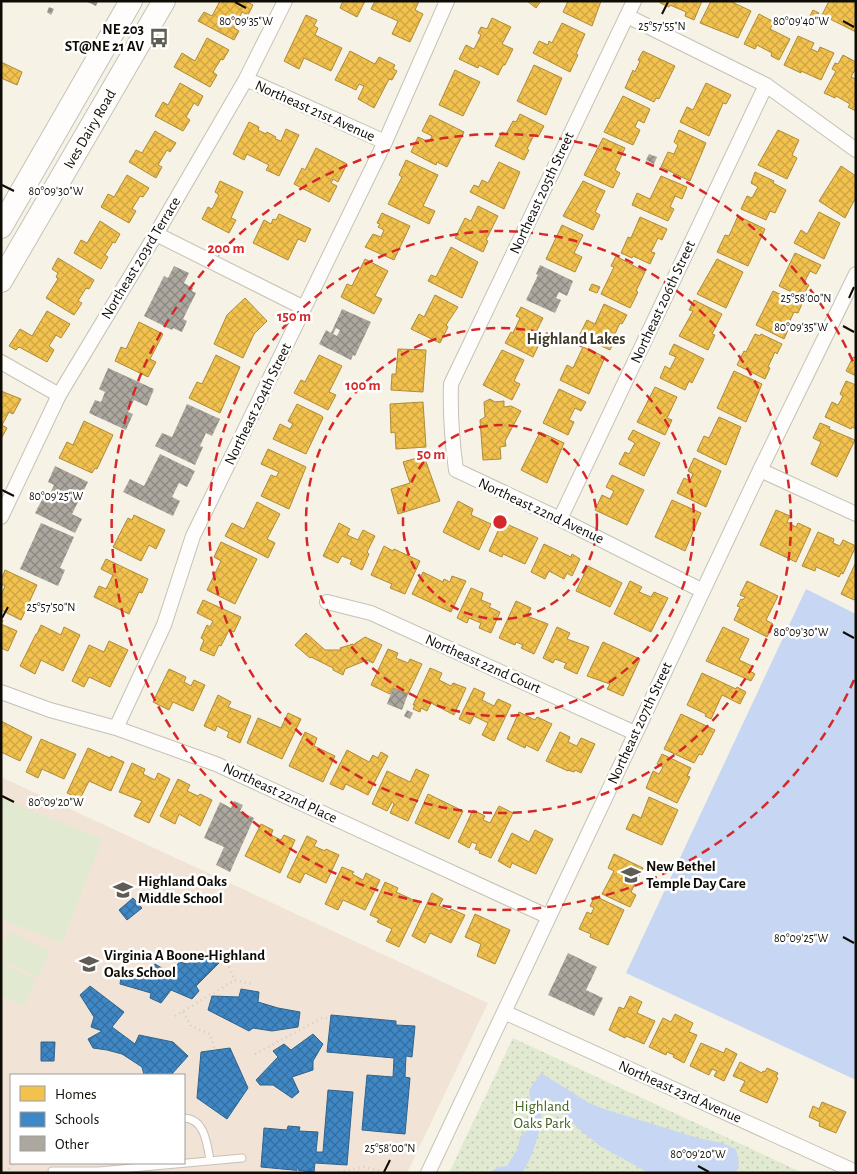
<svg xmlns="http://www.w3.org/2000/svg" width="857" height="1174" font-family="'Alegreya Sans',sans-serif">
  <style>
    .education { fill: #f1e3d5; fill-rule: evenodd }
    .grass { fill: url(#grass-dots) }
    .pitch { fill: #e1ead1 }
    .water { fill: #c7d6f2 }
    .homes { fill: url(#homes-cross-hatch); stroke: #ae8b38 }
    .schools { fill: url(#schools-cross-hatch); stroke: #30638b }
    .building { fill: url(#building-cross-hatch); fill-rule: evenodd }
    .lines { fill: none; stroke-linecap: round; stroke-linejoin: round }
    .service-casing { stroke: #c4c2b8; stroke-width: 9 }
    .minor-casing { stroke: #c4c2b8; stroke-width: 16 }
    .primary-casing { stroke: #c4c2b8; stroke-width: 24 }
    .path { stroke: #cfcecb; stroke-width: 2.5; stroke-dasharray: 1 4; stroke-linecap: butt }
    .service { stroke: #fefdfb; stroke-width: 7 }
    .minor { stroke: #fefdfb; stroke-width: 14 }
    .primary { stroke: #fefdfb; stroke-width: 22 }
    .ticks { fill: none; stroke: #0e0c05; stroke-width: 2 }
    .ring { fill: none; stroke: #d62828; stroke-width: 2.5; stroke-dasharray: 9 6 }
    .labels { text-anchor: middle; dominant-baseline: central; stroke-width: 5; stroke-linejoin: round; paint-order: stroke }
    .poi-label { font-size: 15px; font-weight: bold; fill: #0e0c05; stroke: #fff; text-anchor: start }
    .street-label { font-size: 15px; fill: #0e0c05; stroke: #fff }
    .park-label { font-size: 15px; fill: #416120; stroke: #fff }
    .neighbourhood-label { font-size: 16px; font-weight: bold; fill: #3f3a28; stroke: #fff }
    .ticks-label { font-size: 12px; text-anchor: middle; fill: #0e0c05; stroke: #fff; stroke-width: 5; stroke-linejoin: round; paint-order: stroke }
    .centre { fill: #d62828; stroke: #fff; stroke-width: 2.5 }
    .ring-label { font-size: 15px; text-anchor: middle; font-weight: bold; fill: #d62828; stroke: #fff; stroke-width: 5; stroke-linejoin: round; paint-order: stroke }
  </style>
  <defs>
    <pattern id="grass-dots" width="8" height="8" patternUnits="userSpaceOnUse" patternTransform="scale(1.25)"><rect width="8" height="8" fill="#e1ead1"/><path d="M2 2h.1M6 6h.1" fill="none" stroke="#c0c8b2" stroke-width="1.8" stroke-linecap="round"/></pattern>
    <pattern id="homes-cross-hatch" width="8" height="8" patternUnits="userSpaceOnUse" patternTransform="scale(1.25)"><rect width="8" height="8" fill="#f2c14e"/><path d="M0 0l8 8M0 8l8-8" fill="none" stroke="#cea543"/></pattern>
    <pattern id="schools-cross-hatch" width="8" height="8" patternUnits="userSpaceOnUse" patternTransform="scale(1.25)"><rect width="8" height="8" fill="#3f88c5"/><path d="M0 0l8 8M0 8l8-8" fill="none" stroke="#336e9e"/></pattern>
    <pattern id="building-cross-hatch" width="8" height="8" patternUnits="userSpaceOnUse" patternTransform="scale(1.25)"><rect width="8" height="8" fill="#aca79f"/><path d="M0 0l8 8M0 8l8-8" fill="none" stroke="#8a8680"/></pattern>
  </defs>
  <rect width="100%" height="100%" fill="#f6f2e5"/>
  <!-- education -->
  <path class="education" d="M1,777L488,1003L407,1173H1ZM11,1075H184V1163H11Z"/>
  <!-- grass -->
  <path class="grass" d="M513,1038L803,1173H449Z"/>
  <!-- pitch -->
  <path class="pitch" d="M1,798L102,839L62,943L1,919Z
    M9,932L50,951L38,977L1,960V949Z
    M1,963L36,980L24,1006L1,996Z"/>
  <!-- water -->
  <path class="water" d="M806,589L856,614V1080L626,973Z
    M541,1073L589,1103L604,1109L698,1138L722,1143L736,1149L739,1163L736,1173H649L600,1146L581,1131L547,1096C539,1109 543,1118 539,1132C536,1143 529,1164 522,1173H489L498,1167L507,1166L518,1148L520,1137L530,1127L533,1115L529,1090Z"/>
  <!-- homes -->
  <path class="homes" d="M220,1H246L253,5L248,15L242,12L234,28L239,31L234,40L198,21L204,12L212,16Z
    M343,1H365L357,17L340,8Z
    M375,1H419L415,10L423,14L410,42L392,34L398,21L371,9Z
    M527,1H541L536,8Z
    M568,1H601L592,26L563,12Z
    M660,1H702L694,20L685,16L686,12L670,5L669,7L660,3Z
    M711,1H730L751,11L738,38L700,23Z
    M829,1H856V32L822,15Z
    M813,10L819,13L813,25L807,22Z
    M759,14L774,22L770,29L790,39L779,60L771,56L772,53L757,45L755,49L744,44Z
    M306,15L317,20L314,26L318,28L315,35L342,48L331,71L304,58L299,69L284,61Z
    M492,18L511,27L502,44L513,49L505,65H503L498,75L479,65L478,68L459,59L466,45L474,49L481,35L478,33L481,27L487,29Z
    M562,23L585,34L576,54L578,55L570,72L533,53L539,41L548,45L549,41L552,43Z
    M798,36L814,43L811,49L818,52L820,47L834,53L821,80L801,71V73L784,65Z
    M207,38L229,50L223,60L221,59L213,72L217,75L210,87L174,67L182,53L195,61Z
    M350,51L375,64L379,57L395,65L393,69L397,71L392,80L389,79L374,108L358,99L364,86L359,84L356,90L335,80Z
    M643,51L675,66L659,99L656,98L654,102L625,88L633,70L635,72L640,61L638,60Z
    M843,55L856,62V68L851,77L856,79V111L848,107L850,104L836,96L835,98L824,93L836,71L832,69L835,63L838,64Z
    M1,62L22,72L17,85L1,78Z
    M534,65L562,78L546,115L517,101Z
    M455,70L480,82L463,116L439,105Z
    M180,83L203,96L198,106L194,103L186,117L190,120L183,131L155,116L163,102L168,105Z
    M706,83L731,95L726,104L723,103L709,136L680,122L687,107L693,110Z
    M623,96L650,109L644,123L638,120L635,127L640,130L633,145L604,132Z
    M520,114L544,126L538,137L534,135L527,149L529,150L524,160L495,146L502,132L506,134L513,121L516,122Z
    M430,115L464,132L447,167L437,162L436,165L411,152L418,137L429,142L432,136L422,131Z
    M249,122L259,127L258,130L266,134L267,132L276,137L275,139L281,141L286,129L299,135L279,176L266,170L269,165L247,154L244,160L233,154Z
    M679,130L706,143L690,181L661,167L668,152L674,154L678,145L674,142Z
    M778,130L799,140L792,155L797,158L787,179L758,165Z
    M155,131L176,143L170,152L167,150L158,165L162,167L156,178L129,162L136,150L142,153Z
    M603,138L625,148L615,170L620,173L613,188L584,175Z
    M316,148L347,164L338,182L333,179L331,183L337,186L329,202L294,184L302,168L305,170Z
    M406,160L438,175L423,206L435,211L429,224L388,204L402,177L399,175Z
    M499,162L520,172L504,209L470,192L474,185L479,187L482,180L488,183Z
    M841,166L856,176V197L845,218L819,201Z
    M755,172L774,181L773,183L786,190L775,213L770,211L766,220L741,209L747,196L752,198L758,187L751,183Z
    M127,175L149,188L143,197L140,196L132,209L136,211L129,223L101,207L108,194L114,197Z
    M661,176L687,187L682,199L675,196L670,207L674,209L668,221L632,205L637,193L650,199Z
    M220,181L243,192L231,218L236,220L229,233L202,219L208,207L212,209L219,195L215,192Z
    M583,181L605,191L595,212L600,215L593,230L563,216Z
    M478,206L498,216L486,240L488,241L483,252L455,238L465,218L471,221Z
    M819,212L840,223L824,259L794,243L801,230L807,234Z
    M382,213L410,226L394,260L365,247L373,234L381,237L384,230L378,227L380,224L377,223Z
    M279,214L311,229L305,242L298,239L288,260L253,243L264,220L271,224L273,219L276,220Z
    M738,216L765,229L748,266L717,252L725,235L729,236Z
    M640,217L667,229L662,240L658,238L651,252L655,253L650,264L633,256L632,258L621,253L628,237L631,238Z
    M100,221L120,234L115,243L113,242L105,255L108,257L101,269L74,253L81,240L87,243Z
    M562,225L583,235L574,253L582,257L575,272L546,259Z
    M451,247L478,262L462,298L428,281L431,275L436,277Z
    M795,253L821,265L816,274L810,271L804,283L809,285L802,297L779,286Z
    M616,256L645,272L636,291L638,292L630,308L601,294L614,267L611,266Z
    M58,258L94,280L89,289L86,288L78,301L82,303L74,315L46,298L58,279L56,277L58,273L52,269Z
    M365,259L388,271L375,296L382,299L374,314L341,297L347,284L352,286Z
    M717,259L743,272L726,308L697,294Z
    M592,284L600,287L597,293L589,290Z
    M773,291L802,304L798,313L794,312L787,327L789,328L784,339L756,325Z
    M435,295L458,307L446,325L448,327L440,343L411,329L419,314L424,317Z
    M245,298L267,321L254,334L243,358L214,344L227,315Z
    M694,300L722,314L712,334L715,335L708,350L679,336L693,311L689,310Z
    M604,304L627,315L622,324L620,323L613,338L615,339L610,350L579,336L587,320L595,324Z
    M521,307L543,318L534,336L541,340L533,357L505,343L511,332L513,333L520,318L516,316Z
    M47,311L70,324L61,338L56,335L49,346L54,350L47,362L19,347L16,350L9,346L20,329L32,336Z
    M139,322L163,334L150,359L156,362L148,377L115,361L121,347L126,349Z
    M755,334L760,336L761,334L782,344L777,354L775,352L768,367L770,368L765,379L737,365L744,351L746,352Z
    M674,344L704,359L692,383L689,381L685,390L660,378L665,366L670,369L676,357L669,354Z
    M583,347L605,357L589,394L560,380L567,365L573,368Z
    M398,349L426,350L423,392L391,390L392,374H396Z
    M502,350L524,360L514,381L520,384L512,400L483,385Z
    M216,355L240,367L220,413L189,398L197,382L202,384Z
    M319,355L342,366L329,392L336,395L328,410L294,393L301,380L305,382Z
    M853,357L856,358V376L846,371Z
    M734,371L762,384L746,422L717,408Z
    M846,381L856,385V429L852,427L851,429L825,417L832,402L838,405L843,396L840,394Z
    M655,387L677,397L667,418L672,420L665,435L637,422Z
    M559,389L586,402L581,411L575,408L569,420L574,422L568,435L543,423Z
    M1,391L21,399L13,414L9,412L2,425L7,428L1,439Z
    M490,399L495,402L504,401V407L511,406L521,411L505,441L506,446L500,447L501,459L483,460L480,420L485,417L484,402Z
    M423,402L426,447L396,449L395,432L391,433L390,404Z
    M297,404L322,416L323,418L306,454L273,439L280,424L290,429L293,424L288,421Z
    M719,417L741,427L726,465L697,451L704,436L709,438Z
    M84,421L113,435L97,469L95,468L92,473L59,458L67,442L73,445Z
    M820,423L830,427L829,429L855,440L837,477L811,464L821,442L813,438Z
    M633,430L660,443L644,476L619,464L625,452L629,454L635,443L628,439Z
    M540,432L564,443L547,483L521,470Z
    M268,449L306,467L289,509L261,496L271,475L276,477L279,472L261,464Z
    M424,456L440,501L398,514L391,489L410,483L403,462Z
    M694,458L721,471L706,507L677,493L684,478L690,481L693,474L688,471Z
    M612,475L644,490L627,525L595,510L602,495L610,499L614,491L606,487Z
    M672,500L701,513L685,551L655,537Z
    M458,501L473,509L471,515L491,524L479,550L443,532Z
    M257,502L280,514L267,539L275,543L268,558L225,536L232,523L244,529Z
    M776,510L790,516L787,522L796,527L798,523L811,529L796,562L760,545Z
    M134,515L165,530L156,549L149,545L141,561L113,547L128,518L132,520Z
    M502,522L538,538L525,564L503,554L502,557L489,551Z
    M339,523L350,529L347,535L358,540L363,530L375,536L367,552L369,554L362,570L350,564L352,560L342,556L338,563L323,556Z
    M818,532L834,539L833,543L840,546L843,540L856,546L843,574L841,573L839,577L816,567L815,571L802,566Z
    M221,542L257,559L235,604L207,590L221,561L214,557Z
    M544,544L571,557L572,554L580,559L572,576L567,573L564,579L549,571L545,579L531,572Z
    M384,546L393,551L394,549L420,561L405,594L390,588L392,584L371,575Z
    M106,559L148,579L142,593L139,592L129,614L94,597L99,586L106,589L113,575L101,569Z
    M856,562V597L854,600L841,594Z
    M588,566L622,583L610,607L576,591Z
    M5,570L37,585L21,620L1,610V595L5,586L1,584V580Z
    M423,572L443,582L444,579L450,582L452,576L466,581L451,612L412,594Z
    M630,581L642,587L639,592L651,597L654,592L668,598L651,632L614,614Z
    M747,581L778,596L766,620L773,624L767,637L734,620L740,607L737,606L741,599L743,600L745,597L740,595Z
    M471,588L483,593L481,600L491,604L489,607L500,612L491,633L479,628L481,623L469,618L467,623L457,618Z
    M203,600L241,617L234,632L229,630L221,646L219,645L214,656L200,650L204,640L201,638L207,625L210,627L213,621L197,613Z
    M516,601L531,608L527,616L548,624L534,654L521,648L523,645L516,642L515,645L499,638Z
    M1,620H3L1,624L17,631L8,651L1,648Z
    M41,625L61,635L64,627L80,635L63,671L41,660L35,674L20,666L36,634H37Z
    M557,627L570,633L567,639L589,647L577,674L564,668L566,663L555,659L553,663L543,658Z
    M723,627L749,639L739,660L752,666L750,671L755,674L751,681L706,661Z
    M306,633L325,650H341L340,648L353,644V645L365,637L382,645L373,663L367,660L345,669L343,675L333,670V668L311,657L310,658L295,645Z
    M109,641L128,650L110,687L89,677L84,687L72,681L89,645L104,652Z
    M603,642L640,659L623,696L607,689L610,684L587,676Z
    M388,649L398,653L396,658L408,663L410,659L422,664L408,694L393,688L390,694L371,685Z
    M430,668L442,673L439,680L451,686L453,683L466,688L454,715L431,703L427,711L421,708L420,712L413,709L415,705H413Z
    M169,669L186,677L184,682L191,686L194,680L205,685L193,711L173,702L169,710L153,702Z
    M702,673L736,689L737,687L746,692L740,704L722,695L711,719L705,716L706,714L687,705Z
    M474,688L485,693L482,700L494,706L498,699L511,705L494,741L482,735L488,723L474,716L470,724L459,719Z
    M218,695L231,702L228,707L251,716L240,743L227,737L229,732L217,726L215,731L204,726Z
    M519,712L535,720L537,717L552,724L538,751L526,745L525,748L507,739Z
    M288,713L301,719L282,759L247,743L258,718L281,728Z
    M681,714L715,730L702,755L699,754L694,763L664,749Z
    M1,721L32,737L20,761L1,752Z
    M305,732L317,738L314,746L335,756L323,782L289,766Z
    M560,732L570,737L568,742L577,746L581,738L595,744L581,773L575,770L574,772L568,770V771L546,761Z
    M41,739L76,754L64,779L42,769L38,778L26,772Z
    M88,748L110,758L111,756L124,762L111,791L89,781L80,799L67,793Z
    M347,750L369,762L373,755L378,758L381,752L388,756L368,795L346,784L343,790L330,784Z
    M662,754L691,768L687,776L690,777L677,803L646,788L653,771L659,774L663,767L657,764Z
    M132,763L145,769L143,774L155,780L158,773L170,779L149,823L134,816L142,801L119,792Z
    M416,769L429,775L408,821L390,813L394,804L392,802L387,811L372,804L387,771L410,782Z
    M178,779L190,785L187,791L198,796L200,794L212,800L200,826L179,814L175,824L160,816Z
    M428,794L463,811L449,839L415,823Z
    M649,797L678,810L662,845L626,829L633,814L641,818Z
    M499,806L513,813L491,858L479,853L480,851L475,849L477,844L472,842L469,848L458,842L473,810L485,816L483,820L490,823Z
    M261,824L273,830L271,835L281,840L284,835L295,840L280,873L245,856Z
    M535,830L553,839L536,874L512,863L510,868L498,861L512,833L529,842Z
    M307,836L317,841L314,846L325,851L326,849L339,855L326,883L305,873L300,883L287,877Z
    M614,854L643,868L631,892L636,895L630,907L602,894L614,871L608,868Z
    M342,867L354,872L352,874L363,880L366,873L380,880L365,910L343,900L338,910L325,904Z
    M385,882L398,888L396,892L420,903L399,947L386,941L392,929L377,922L379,919L370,915Z
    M432,893L443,899L439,906L450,911L451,909L465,915L451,943L430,933L425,943L412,936Z
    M595,896L624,910L608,945L590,937L591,934L579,929L587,912L591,914L594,908L590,906Z
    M475,914L510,930L495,964L477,956L481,944L465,937Z
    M630,996L642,1002L637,1013L655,1021L644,1044L626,1036L625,1038L609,1030L619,1007L624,1009Z
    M675,1014L693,1023L689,1032L697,1035L684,1063L673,1057L674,1055L667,1052L666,1055L649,1047L663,1018L671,1022Z
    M701,1043L724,1053L726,1048L737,1054L724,1081L714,1076L717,1071L712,1069L709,1075L690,1066Z
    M740,1062L762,1073L763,1071L765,1072L767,1068L778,1073L776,1077L778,1078L767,1103L740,1091L745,1081L733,1076Z
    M822,1102L846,1112L836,1133L819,1126L820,1122L809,1117L813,1106L819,1109Z"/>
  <!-- schools -->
  <path class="schools" d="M133,898L142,908L127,920L119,910Z
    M197,956L219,963L196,986L199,991L192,999L171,990L161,1003L150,998L151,993L120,984L122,970L148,969L155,964L172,974L179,962L188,964Z
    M90,986L124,1012L112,1027L135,1044L139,1035L173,1042L188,1056L171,1075H144L142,1067L122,1054L107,1050L93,1048L88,1039L102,1031L91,1027L94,1017L80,995Z
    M241,989L259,992L258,1002L278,1008L300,1012L298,1027L272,1031L253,1028L249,1031L208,1010L212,996L239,997Z
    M331,1015L396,1021V1025L415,1026L412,1057L406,1056L405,1077L410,1078L405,1134L362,1130L367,1075L393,1077L394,1058L327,1052Z
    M313,1034L323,1044L313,1061V1070L292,1077L299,1092L292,1098L273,1085H260L256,1080L278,1057L273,1051L284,1044L291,1050Z
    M41,1042H55L54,1061H41Z
    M230,1048L248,1088L227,1119L197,1098L201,1052Z
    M328,1090L353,1092L347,1165L315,1163L314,1172L261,1167L264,1128L287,1130L288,1126L300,1127L299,1131L318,1132L316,1152H323Z"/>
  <!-- building -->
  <path class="building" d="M85,1H98L96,6Z
    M49,7L54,9L51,15L47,12Z
    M649,154L657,157L654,164L646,160Z
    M540,265L573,281L567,296L559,292L556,298L561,300L555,313L526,300L538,275L536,274Z
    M174,266L189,273L184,283L193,288L192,291L196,293L183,319L187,321L182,332L173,328L172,330L144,316L164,276L168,278Z
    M342,309L371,322L355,356L353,355L351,360L319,344L326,330L331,333ZM336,328L340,330L337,336L333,334Z
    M108,368L154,389L147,406L134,400L128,412L133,414L126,430L89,413L95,400L101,402L105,392L99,389Z
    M187,404L220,419L212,436L206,433L200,446L203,447L195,465L155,446L162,433L172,437Z
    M160,454L195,471L187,487L179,483L172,497L180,501L173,516L123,492L130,479L144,486Z
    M55,466L88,482L72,514L82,519L75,533L35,513L44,496L48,498L54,485L48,482Z
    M41,523L74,537L60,568L65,570L58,586L20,569Z
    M393,688L408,694L402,710L387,704Z
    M407,710L413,713L410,719L404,716Z
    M234,801L243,805L240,811L254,818L230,872L216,865L224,847L204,838L220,802L231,808Z
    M568,953L597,967L586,990L603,998L594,1016L548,995Z"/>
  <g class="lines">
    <defs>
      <path id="service" d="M184,1118C205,1119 207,1144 210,1160
        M52,1171H99L242,1158"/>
      <path id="minor" d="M634,1L451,384C450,413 452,441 456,470L560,519L703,591
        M627,16L766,85L856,150
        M246,79L385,142
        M156,234L304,308
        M1,362L59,395
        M760,470L856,514
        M1,517L59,395L156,234L246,79L285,1
        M560,519L766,85
        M327,602L371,613L635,733
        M1,692L50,710L116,728L216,764L549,917
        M116,728L164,625L193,536L385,142L447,1
        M504,1012L856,1172
        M428,1173L760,470L856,274"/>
      <g id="primary">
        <path d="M1,227L131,1"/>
        <path id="s1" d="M1,281L164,1"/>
      </g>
    </defs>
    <!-- service casing -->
    <use href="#service" class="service-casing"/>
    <!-- minor casing -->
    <use href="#minor" class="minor-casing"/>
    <!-- primary casing -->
    <use href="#primary" class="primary-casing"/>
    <!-- path -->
    <path class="path" d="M227,962L235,980
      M183,1012L191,1026L210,1034L215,1050
      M175,1016L235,980L252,984
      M255,1054L322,1018H330
      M6,1173L14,1163
      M293,1173L299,1170
      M334,1173L364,1167L389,1173"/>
    <!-- service -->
    <use href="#service" class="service"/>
    <!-- minor -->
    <use href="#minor" class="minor"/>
    <!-- primary -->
    <use href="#primary" class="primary"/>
  </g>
  <!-- ticks -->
  <path class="ticks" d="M235,2L246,8M662,14L668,2M843,21L854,27M2,185L14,191M849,298L854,287M843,326L854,332M2,490L14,496M2,618L8,607M843,632L854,638M2,796L14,802M843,937L854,943M698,1166L709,1172M384,1172L390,1160"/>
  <!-- distance rings -->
  <g class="ring">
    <circle cx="500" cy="522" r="97"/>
    <circle cx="500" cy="522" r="194"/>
    <circle cx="500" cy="522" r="291"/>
    <path d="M854 680A388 388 0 1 1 854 364"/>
  </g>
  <!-- icons -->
  <defs>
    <symbol id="bus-bare" viewBox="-9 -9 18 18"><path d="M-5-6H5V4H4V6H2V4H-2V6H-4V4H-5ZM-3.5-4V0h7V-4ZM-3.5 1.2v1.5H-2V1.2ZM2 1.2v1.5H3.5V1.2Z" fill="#5f5c53" stroke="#fff" stroke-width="2.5" paint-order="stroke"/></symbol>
    <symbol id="school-bare" viewBox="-9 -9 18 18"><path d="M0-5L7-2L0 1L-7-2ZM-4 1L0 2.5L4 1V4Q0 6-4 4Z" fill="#5f5c53" stroke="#fff" stroke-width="2.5" paint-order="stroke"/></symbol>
  </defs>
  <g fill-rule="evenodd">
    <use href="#bus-bare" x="145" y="24" width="28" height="28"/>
    <use href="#school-bare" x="617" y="861" width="28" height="28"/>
    <use href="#school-bare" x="109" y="876" width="28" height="28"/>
    <use href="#school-bare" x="75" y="950" width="28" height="28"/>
  </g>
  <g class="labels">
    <!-- poi labels -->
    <g class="poi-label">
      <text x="144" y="29" text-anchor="end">NE 203<tspan x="144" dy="17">ST@NE 21 AV</tspan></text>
      <text x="646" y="866">New Bethel<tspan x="646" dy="17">Temple Day Care</tspan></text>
      <text x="138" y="881">Highland Oaks<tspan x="138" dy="17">Middle School</tspan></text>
      <text x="104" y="955">Virginia A Boone-Highland<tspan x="104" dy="17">Oaks School</tspan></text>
    </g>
    <!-- street labels -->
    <g class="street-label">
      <text transform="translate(315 111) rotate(24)">Northeast 21st Avenue</text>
      <text stroke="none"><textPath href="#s1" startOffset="176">Ives Dairy Road</textPath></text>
      <text transform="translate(542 193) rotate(-65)">Northeast 205th Street</text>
      <text transform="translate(141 258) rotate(-59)">Northeast 203rd Terrace</text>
      <text transform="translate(663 302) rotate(-65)">Northeast 206th Street</text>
      <text transform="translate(258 404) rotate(-64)">Northeast 204th Street</text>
      <text transform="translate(541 511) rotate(25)">Northeast 22nd Avenue</text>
      <text transform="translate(483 664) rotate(24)">Northeast 22nd Court</text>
      <text transform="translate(640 723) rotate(-65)">Northeast 207th Street</text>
      <text transform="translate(280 793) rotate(25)">Northeast 22nd Place</text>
      <text transform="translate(680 1092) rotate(24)">Northeast 23rd Avenue</text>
    </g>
    <!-- park labels -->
    <g class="park-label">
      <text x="542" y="1106">Highland<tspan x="542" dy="17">Oaks Park</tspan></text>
    </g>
    <!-- neighbourhood labels -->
    <g class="neighbourhood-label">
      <text x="576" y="339">Highland Lakes</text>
    </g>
  </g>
  <g class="ticks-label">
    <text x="801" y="25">80°09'40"W</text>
    <text x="246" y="25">80°09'35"W</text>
    <text x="662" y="30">25°57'55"N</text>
    <text x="56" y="195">80°09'30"W</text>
    <text x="806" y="302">25°58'00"N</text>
    <text x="801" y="331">80°09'35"W</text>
    <text x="56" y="500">80°09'25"W</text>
    <text x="51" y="611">25°57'50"N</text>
    <text x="801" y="636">80°09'30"W</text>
    <text x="56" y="806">80°09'20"W</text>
    <text x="801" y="942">80°09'25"W</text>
    <text x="390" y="1152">25°58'00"N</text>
    <text x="698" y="1158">80°09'20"W</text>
  </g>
  <circle cx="500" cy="522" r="8" class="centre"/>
  <g class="ring-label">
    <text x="226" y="253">200 m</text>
    <text x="294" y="321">150 m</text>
    <text x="363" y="390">100 m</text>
    <text x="431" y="459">50 m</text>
  </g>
  <!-- border -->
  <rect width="857" height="1174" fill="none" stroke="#0e0c05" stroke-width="5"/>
  <!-- legend -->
  <rect x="10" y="1074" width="175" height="90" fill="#ffffff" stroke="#9f9e9b"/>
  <rect x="20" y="1086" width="25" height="15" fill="#f2c14e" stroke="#9f9e9b"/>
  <text x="55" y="1099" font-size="15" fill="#0e0c05">Homes</text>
  <rect x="20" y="1112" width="25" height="15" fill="#3f88c5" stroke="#9f9e9b"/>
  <text x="55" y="1124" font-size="15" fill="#0e0c05">Schools</text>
  <rect x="20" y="1136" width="25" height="15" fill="#aca79f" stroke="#9f9e9b"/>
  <text x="55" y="1149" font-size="15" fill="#0e0c05">Other</text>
</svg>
